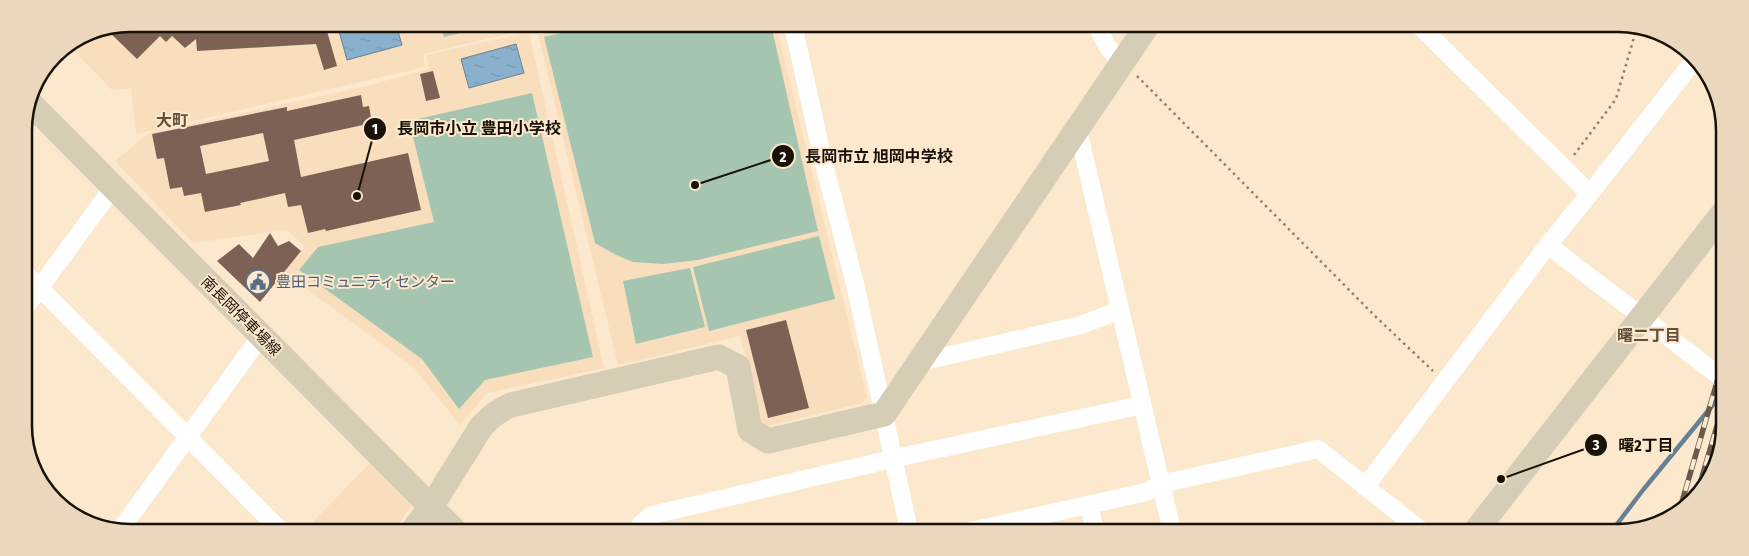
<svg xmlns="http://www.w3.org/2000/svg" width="1749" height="556" font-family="'Fira Sans Condensed','Noto Sans JP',sans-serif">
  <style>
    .built { fill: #f8debd }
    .green { fill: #a5c5b1 }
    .water { fill: url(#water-ripples); stroke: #678192 }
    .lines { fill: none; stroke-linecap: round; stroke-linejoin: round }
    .stream { stroke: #678192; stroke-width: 4.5 }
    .building { fill: #7d6154; fill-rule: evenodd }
    .path { stroke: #8e816e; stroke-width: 2.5; stroke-dasharray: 2.5 4; stroke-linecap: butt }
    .street { stroke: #fff; stroke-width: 18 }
    .secondary { stroke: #d5cdb6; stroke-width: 25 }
    .rail-casing { stroke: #665b4c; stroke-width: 5.5 }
    .rail { stroke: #fce8cd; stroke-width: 4; stroke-dasharray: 11; stroke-linecap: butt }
    .labels { text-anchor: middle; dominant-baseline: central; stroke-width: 4; stroke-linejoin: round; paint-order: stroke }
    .service-label { font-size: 15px; fill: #4e5e75; stroke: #fce8cd; text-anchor: start }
    .street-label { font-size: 15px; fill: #181108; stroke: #fce8cd }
    .neighbourhood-label { font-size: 16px; font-weight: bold; fill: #62513a; stroke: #fce8cd }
    .rim { fill: none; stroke: #181108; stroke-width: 2.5 }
    .leader { fill: none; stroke: #181108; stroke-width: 2 }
    .callout-dot { fill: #181108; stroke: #fce8cd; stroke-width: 2 }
    .mark-label { font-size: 15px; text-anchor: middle; font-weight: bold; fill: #fff }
    .callout-label { font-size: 16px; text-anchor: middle; font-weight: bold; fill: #181108; stroke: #fce8cd; stroke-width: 4; stroke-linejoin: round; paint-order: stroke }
  </style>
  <defs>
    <pattern id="water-ripples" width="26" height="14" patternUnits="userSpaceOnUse" patternTransform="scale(1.25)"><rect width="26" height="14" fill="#89b1cd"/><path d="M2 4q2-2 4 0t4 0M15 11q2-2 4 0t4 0" fill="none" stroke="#7697af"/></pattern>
  </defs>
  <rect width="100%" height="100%" fill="#fce8cd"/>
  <!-- built -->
  <path class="built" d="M131,24L527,25L528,29L423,54L425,67L136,134L131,88L112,90L69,46L90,32Z
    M575,25H776L867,397L862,403L763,427L740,336L618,365L538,34Z
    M529,32L604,368L487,393L460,425L414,368L284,272L305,246L287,230L193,243L115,161L149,133L363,87L429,69L426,55Z
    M372,461L413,503L395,529H306Z"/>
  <!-- green -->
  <path class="green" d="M441,25H494L444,37Z
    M595,25H771L818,231L698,260L663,264L633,262L616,255L595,243L544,37Z
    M532,93L593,357L485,380L459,409L422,359L299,270L318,247L434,222L409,121Z
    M819,236L835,299L709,331L693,267Z
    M690,268L705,327L636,344L623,281Z"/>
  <!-- water -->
  <path class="water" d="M363,24H396L402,45L347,60L339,31Z
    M516,44L524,73L469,88L461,59Z"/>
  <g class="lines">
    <!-- stream -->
    <path class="stream" d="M1611,532L1643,490L1721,395"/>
  </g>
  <!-- building -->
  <path class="building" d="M131,24H300V30L325,24L337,66L324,70L316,44L197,51L196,39L185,48L172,36L166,42L160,36L137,59L106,29Z
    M433,71L440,98L426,101L420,74Z
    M361,95L363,107L369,106L372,123L294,140L301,177L408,153L421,210L326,231L325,229L308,233L301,205L288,207L285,193L240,203L241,205L205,212L201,193L184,196L182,187L170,189L164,158L157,159L152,134L287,107V111ZM263,133L269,161L206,174L200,146Z
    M270,233L278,246L289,241L301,251L260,302L217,261L239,244L253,258Z
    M786,320L809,408L768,418L746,330Z"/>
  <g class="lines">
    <!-- path -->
    <path class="path" d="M1137,76L1375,316L1433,371
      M1574,155L1616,99L1637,27"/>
    <!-- street -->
    <path class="street" d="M541,25H542
      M793,25L824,164L855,284L909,530
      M1097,26L1107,46L1122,63
      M1421,27L1589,193
      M1078,130L1172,531
      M1548,245L1722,378
      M25,273L279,529
      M25,308L114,186
      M920,362L1081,325L1120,310
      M1365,487L1548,245L1596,186L1696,58
      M1089,505L1095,531
      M121,529L261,336
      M642,530L641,524L652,515L905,456L1142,405
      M971,531L1146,492L1161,484L1318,449L1423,532"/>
    <!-- secondary -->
    <path class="secondary" d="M29,102L453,529
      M414,529L431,507L481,427C490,417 499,410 511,405L719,357L738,367L750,430L768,441L884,414L1147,26
      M1475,532L1723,213"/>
    <defs>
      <path id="rail" d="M1699,487L1722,409
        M1679,512L1722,365"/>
    </defs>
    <!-- rail casing -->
    <use href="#rail" class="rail-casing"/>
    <!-- rail -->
    <use href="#rail" class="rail"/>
  </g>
  <!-- icons -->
  <defs>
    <symbol id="civic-ring" viewBox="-11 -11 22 22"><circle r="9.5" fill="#fce8cd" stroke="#5c6f8a" stroke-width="1.5"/><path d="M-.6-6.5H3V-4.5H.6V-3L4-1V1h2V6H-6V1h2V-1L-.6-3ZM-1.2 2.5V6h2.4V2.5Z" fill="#5c6f8a"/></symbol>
  </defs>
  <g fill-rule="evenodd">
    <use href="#civic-ring" x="244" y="268" width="28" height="28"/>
  </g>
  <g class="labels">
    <!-- service labels -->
    <g class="service-label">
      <text x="276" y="282">豊田コミュニティセンター</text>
    </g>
    <!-- street labels -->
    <g class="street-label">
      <text transform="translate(241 316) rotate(45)">南長岡停車場線</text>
    </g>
    <!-- neighbourhood labels -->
    <g class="neighbourhood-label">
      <text x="172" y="120">大町</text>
      <text x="1649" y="335">曙二丁目</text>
    </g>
  </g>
  <!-- crop -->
  <path d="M0 0H1749V556H0ZM130 32H1618A98 98 0 0 1 1716 130V426A98 98 0 0 1 1618 524H130A98 98 0 0 1 32 426V130A98 98 0 0 1 130 32Z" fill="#ead7bd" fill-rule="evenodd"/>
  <path class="rim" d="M130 32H1618A98 98 0 0 1 1716 130V426A98 98 0 0 1 1618 524H130A98 98 0 0 1 32 426V130A98 98 0 0 1 130 32Z"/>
  <!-- callouts -->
  <path class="leader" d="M357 196L375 129M695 185L783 156M1501 479L1596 445"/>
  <g class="callout-dot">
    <circle cx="357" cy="196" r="5"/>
    <circle cx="695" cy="185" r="5"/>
    <circle cx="1501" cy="479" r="5"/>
    <circle cx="375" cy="129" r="12"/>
    <circle cx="783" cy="156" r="12"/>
    <circle cx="1596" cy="445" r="12"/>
  </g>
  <g class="mark-label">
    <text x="375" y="134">1</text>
    <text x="783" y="162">2</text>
    <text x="1596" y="450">3</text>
  </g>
  <g class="callout-label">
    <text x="479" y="134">長岡市小立 豊田小学校</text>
    <text x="879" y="162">長岡市立 旭岡中学校</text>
    <text x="1646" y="451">曙2丁目</text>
  </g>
</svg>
